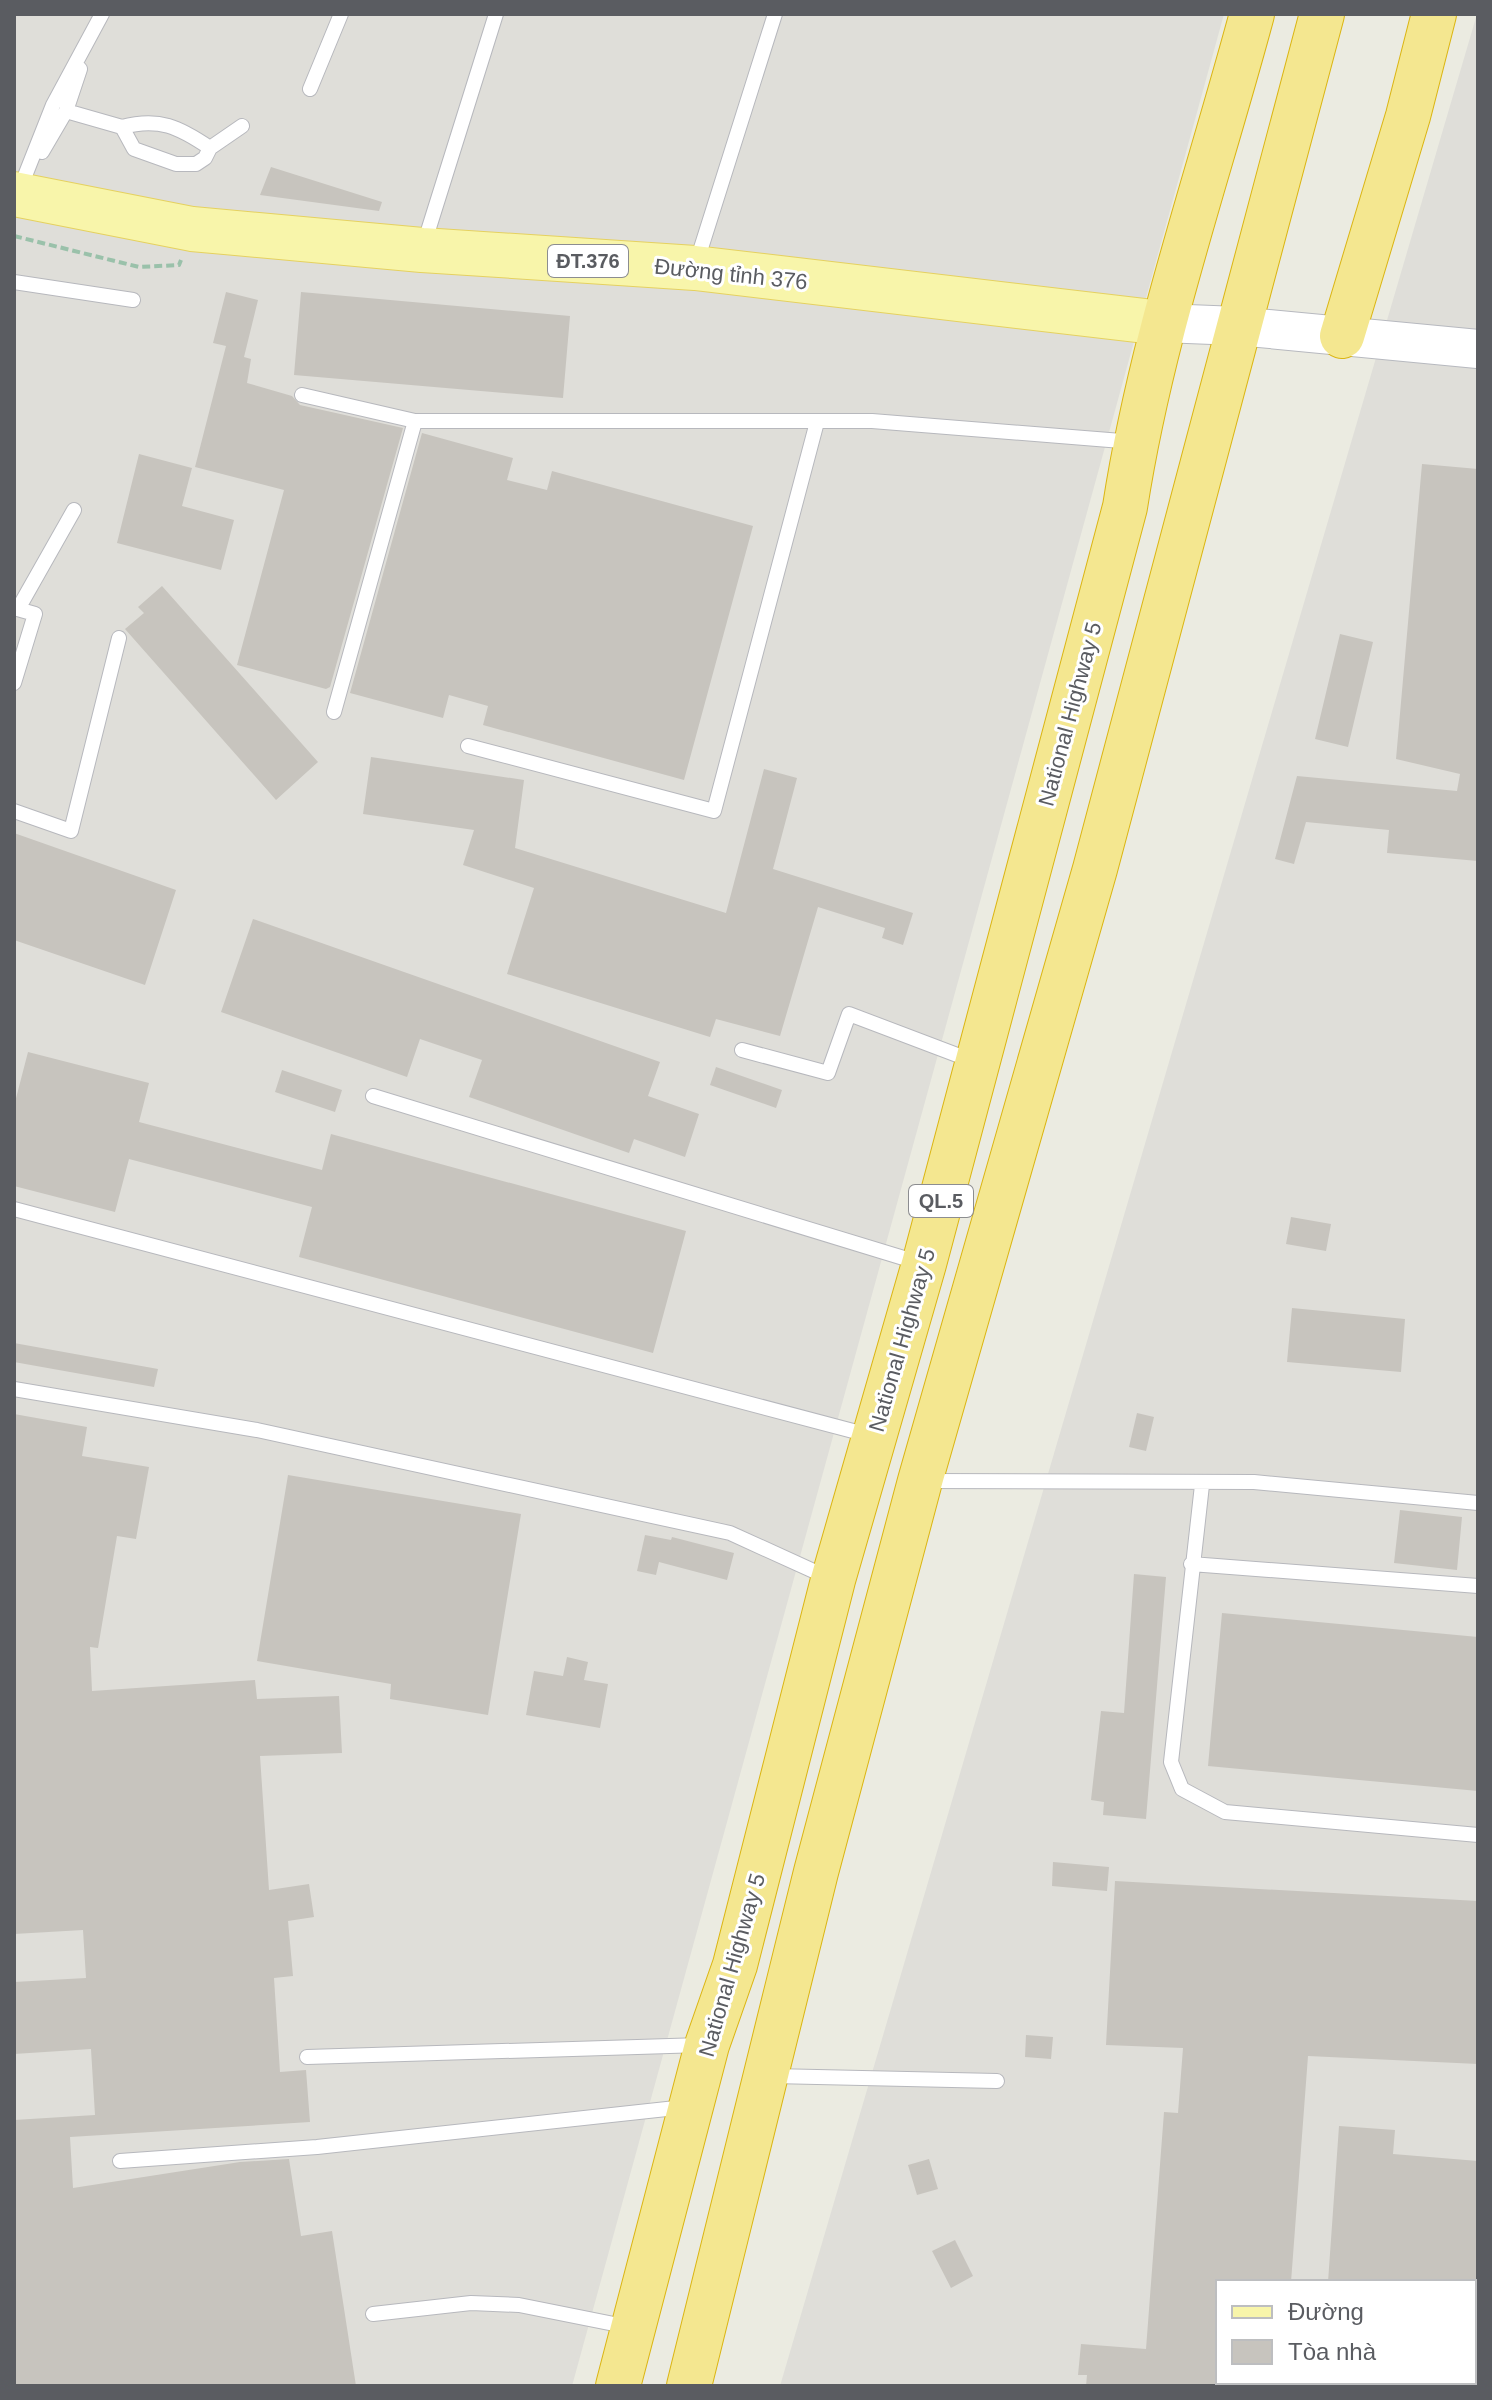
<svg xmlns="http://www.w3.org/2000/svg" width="1492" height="2400" font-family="Helvetica,sans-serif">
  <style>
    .industrial { fill: #dfded9; fill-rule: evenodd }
    .building { fill: #c7c4be }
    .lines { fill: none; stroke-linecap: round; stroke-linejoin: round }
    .lane-casing { stroke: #b7b8bd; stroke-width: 16 }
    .secondary-casing { stroke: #b7b9bf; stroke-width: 40 }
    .primary-casing { stroke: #e5d160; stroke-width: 46 }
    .highway-casing { stroke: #dbb512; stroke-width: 46 }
    .path { stroke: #9ac1aa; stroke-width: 4; stroke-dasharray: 8 4; stroke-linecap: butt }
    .lane { stroke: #fff; stroke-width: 14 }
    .secondary { stroke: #fff; stroke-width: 38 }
    .primary { stroke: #f8f5aa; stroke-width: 44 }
    .highway { stroke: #f4e790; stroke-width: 44 }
    .labels { text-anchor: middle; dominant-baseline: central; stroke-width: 6; stroke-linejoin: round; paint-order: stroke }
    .shield { fill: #fff; stroke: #8c8d90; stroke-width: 2 }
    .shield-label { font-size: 20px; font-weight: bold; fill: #5a5c61 }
    .street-label { font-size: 22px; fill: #5a5c61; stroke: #fff }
  </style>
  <rect width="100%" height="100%" fill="#ebebe1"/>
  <!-- industrial -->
  <path class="industrial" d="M14,14H1224L572,2386H14Z
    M1477,14L1478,2386H780ZM1218,2282H1474V2382H1218Z"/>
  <!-- building -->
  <path class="building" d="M271,167L382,202L379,211L260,195Z
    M226,292L258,300L244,357L251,359L247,383L292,396L300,405L403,428L330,687L326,689L237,665L284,490L195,467L226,346L213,343Z
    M301,292L570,316L563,398L294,375Z
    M422,433L513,458L507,480L547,490L552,471L753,526L684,780L483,725L488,706L449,695L443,718L350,693Z
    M139,454L192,468L182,506L234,520L221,570L117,543Z
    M1422,464L1478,469V861L1387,853L1389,830L1306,822L1294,864L1275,859L1297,776L1457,791L1460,774L1396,759Z
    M162,586L318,762L276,800L125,629L144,613L138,607Z
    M1340,634L1373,642L1348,747L1315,739Z
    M371,757L524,780L515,848L726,913L764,769L797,778L773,869L913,913L903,945L882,938L885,928L818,907L780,1036L716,1019L710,1037L507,974L534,888L463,865L474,830L363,814Z
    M14,833L176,890L145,985L14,940Z
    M253,919L660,1062L648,1096L699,1114L685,1157L634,1139L629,1153L469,1097L482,1060L420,1039L407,1077L221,1012Z
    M28,1052L149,1083L139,1122L322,1170L331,1134L686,1231L653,1353L299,1257L312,1207L129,1159L115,1212L14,1186V1106Z
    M716,1067L782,1090L776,1108L710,1085Z
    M282,1070L342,1090L335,1112L275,1092Z
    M1291,1217L1331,1224L1326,1251L1286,1244Z
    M1292,1308L1405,1319L1401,1372L1287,1362Z
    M14,1343L158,1369L154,1387L14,1362Z
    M1137,1413L1154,1417L1146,1451L1129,1447Z
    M14,1414L87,1427L82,1456L149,1467L136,1539L117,1536L98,1648L90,1647L92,1691L255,1680L257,1699L339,1696L342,1753L260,1756L269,1890L309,1884L314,1917L288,1921L293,1976L274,1978L280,2072L306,2070L310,2122L70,2137L73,2188L240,2162L289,2159L301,2236L332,2231L356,2386H14V2120L95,2115L91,2049L14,2054V1982L86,1978L83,1930L14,1934Z
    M288,1475L521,1514L488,1715L390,1699L391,1684L257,1661Z
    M1400,1510L1462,1517L1457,1570L1394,1563Z
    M645,1535L671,1540L672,1537L734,1553L727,1580L659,1562L656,1575L637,1571Z
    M1134,1574L1166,1577L1146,1819L1103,1815L1104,1802L1091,1800L1101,1711L1124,1713Z
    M1222,1613L1478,1637V1791L1208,1766Z
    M567,1657L588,1662L584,1680L608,1684L600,1728L526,1715L534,1671L563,1676Z
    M1053,1862L1109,1867L1107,1891L1052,1886Z
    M1115,1881L1478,1901V2064L1308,2056L1291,2282H1218V2386H1086L1087,2375H1078L1081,2344L1146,2349L1164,2112L1178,2113L1183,2048L1106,2045Z
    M1026,2035L1053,2037L1051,2059L1025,2057Z
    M1339,2126L1395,2130L1393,2154L1478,2161V2282H1328Z
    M929,2159L938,2189L917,2195L908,2165Z
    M955,2240L973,2276L951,2288L932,2251Z"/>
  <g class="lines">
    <defs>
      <path id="lane" d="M310,89L341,14
        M66,111L122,127L134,149L176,164H196L205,158L210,148L242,126
        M122,127C159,117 179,127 210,148
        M42,152L66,111L80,69
        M19,191L53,105L102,14
        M423,247L496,14
        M696,264L775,14
        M14,282L133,300
        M302,395L415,421H872L1134,442
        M14,608L35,614L14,683
        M18,609L74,510
        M334,712L415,421
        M468,746L714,811L817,422
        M14,811L71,831L119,638
        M742,1050L828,1073L849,1014L973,1061
        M373,1096L920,1263
        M14,1209L872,1436
        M14,1389L257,1430L730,1533L829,1578
        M925,1481L1254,1482L1478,1503
        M1202,1485L1171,1762L1182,1789L1225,1812L1478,1835
        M1191,1564L1478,1586
        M307,2057L702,2045
        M772,2076L997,2081
        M120,2161L317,2147L685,2107
        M373,2314L471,2303L519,2305L629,2327"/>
      <path id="secondary" d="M1162,323L1238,326L1478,349"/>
      <path id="primary" d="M14,194L192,229L422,250L695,268L1162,323"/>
      <path id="highway" d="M1342,336L1408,116L1434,14
        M618,2386L707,2045L735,1965L833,1580L924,1264L1125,507C1151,338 1208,178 1252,14
        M689,2386L816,1872L920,1481L1095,869L1322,14"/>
    </defs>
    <!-- lane casing -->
    <use href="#lane" class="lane-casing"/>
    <!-- secondary casing -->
    <use href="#secondary" class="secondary-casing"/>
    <!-- primary casing -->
    <use href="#primary" class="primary-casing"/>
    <!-- highway casing -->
    <use href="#highway" class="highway-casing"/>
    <!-- path -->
    <path class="path" d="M14,236L139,267L179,265L181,260"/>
    <!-- lane -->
    <use href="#lane" class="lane"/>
    <!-- secondary -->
    <use href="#secondary" class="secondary"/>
    <!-- primary -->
    <use href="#primary" class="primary"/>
    <!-- highway -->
    <use href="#highway" class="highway"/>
  </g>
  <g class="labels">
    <!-- shield labels -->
    <g class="shield">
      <rect x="548" y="245" width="80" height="32" rx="6"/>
      <rect x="909" y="1185" width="64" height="32" rx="6"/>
    </g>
    <g class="shield-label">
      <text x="588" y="261">ĐT.376</text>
      <text x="941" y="1201">QL.5</text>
    </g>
    <!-- street labels -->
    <g class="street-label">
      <text transform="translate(731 274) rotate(6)">Đường tỉnh 376</text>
      <text transform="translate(1070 714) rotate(-75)">National Highway 5</text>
      <text transform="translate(902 1340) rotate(-74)">National Highway 5</text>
      <text transform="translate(732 1965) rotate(-74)">National Highway 5</text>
    </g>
  </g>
  <!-- border -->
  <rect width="1492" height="2400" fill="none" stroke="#5a5c61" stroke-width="32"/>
  <!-- legend -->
  <rect x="1216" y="2280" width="260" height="104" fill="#ffffff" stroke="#bdbec0" stroke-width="2"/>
  <rect x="1232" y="2306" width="40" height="12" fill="#f8f5aa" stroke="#bdbec0" stroke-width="2"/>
  <text x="1288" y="2320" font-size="24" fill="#5a5c61">Đường</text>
  <rect x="1232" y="2340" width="40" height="24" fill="#c7c4be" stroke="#bdbec0" stroke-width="2"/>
  <text x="1288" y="2360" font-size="24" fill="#5a5c61">Tòa nhà</text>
</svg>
